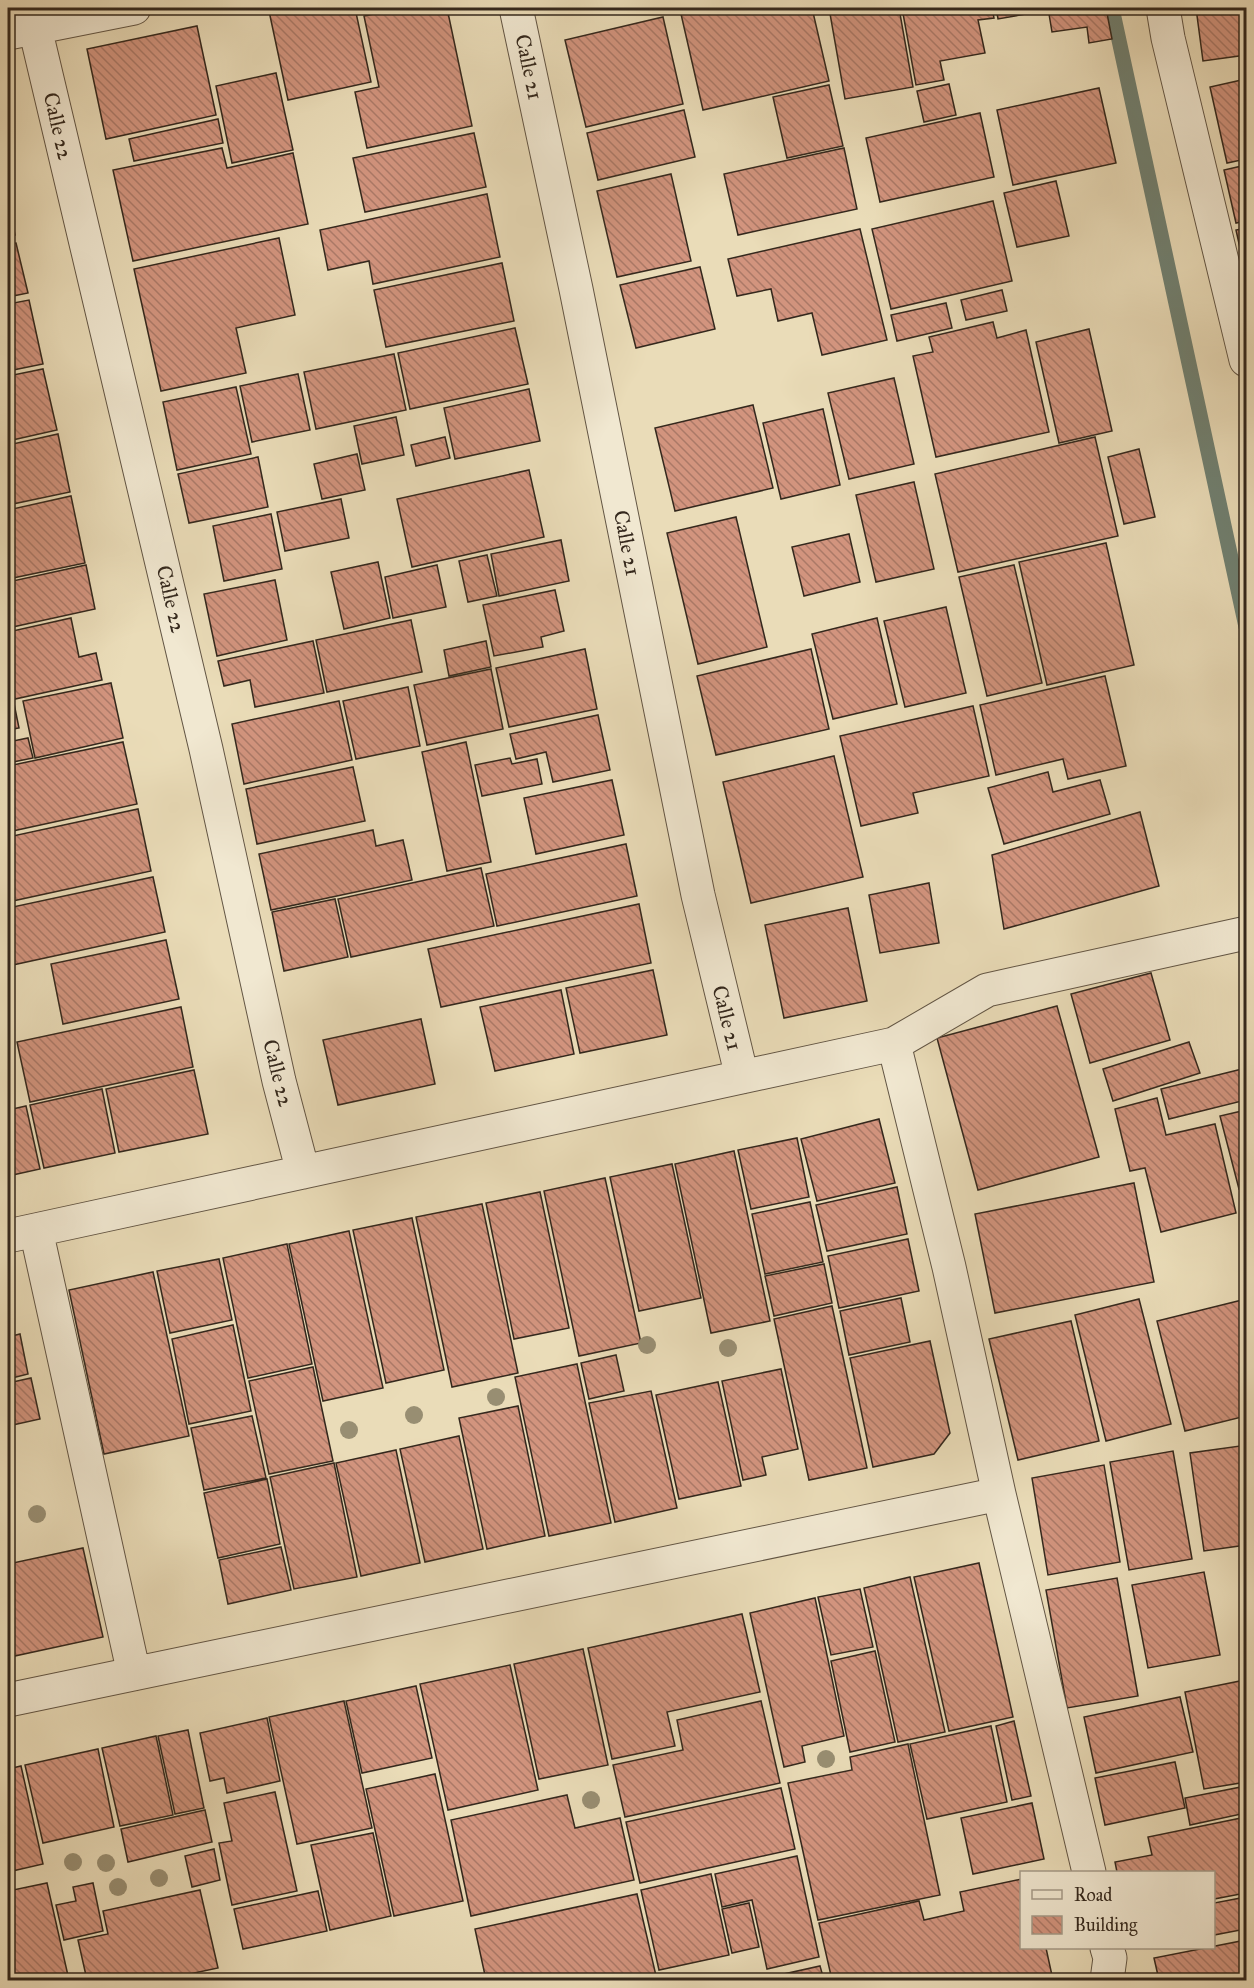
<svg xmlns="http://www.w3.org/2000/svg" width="1254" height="1988" font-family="'IM FELL Great Primer',serif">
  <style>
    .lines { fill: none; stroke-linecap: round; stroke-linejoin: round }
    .stream { stroke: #718172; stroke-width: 15 }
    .building { fill: url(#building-back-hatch); stroke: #34281d; stroke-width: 1.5 }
    .street-casing { stroke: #625544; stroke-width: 35 }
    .street { stroke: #f1e8d1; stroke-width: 33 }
    .tree { fill: #988e72 }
    .labels { text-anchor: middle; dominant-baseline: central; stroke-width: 5; stroke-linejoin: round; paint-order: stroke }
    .street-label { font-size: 21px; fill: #34281d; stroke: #f1e8d1 }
  </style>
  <defs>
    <pattern id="building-back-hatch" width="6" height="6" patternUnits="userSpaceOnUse" patternTransform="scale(1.5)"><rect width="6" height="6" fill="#d2947e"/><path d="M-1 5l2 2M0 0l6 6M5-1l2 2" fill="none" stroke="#ab7967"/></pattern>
  </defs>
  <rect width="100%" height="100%" fill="#eadcb8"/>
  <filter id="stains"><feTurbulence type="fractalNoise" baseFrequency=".00333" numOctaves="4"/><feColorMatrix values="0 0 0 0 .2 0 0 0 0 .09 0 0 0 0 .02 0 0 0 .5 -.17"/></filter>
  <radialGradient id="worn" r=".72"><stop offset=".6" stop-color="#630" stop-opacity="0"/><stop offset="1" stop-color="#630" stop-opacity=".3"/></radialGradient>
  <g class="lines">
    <!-- stream -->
    <path class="stream" d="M1112,8L1246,627"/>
  </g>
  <!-- building -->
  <path class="building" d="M284,8H355L371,82L288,100L269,11Z
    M403,8H447L472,126L367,148L355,92L379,87L364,16Z
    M709,8H812L829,81L703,110L681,14Z
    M829,8H899L913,87L845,99Z
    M902,8H992L994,18L978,20L985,53L940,61L944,80L916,85Z
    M996,8H1042L1043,11L998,19Z
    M1048,8H1106L1112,39L1089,43L1087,27L1052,32Z
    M1196,8H1246V55L1203,61Z
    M663,17L683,104L586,127L565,40Z
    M197,26L216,115L106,139L87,49Z
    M276,73L293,150L232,163L216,86Z
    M1246,79V159L1227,163L1210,87Z
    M949,84L956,115L924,122L917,91Z
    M829,85L843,146L787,158L773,97Z
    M1099,88L1116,163L1013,185L997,110Z
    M684,110L695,157L598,180L587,133Z
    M980,113L994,177L880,202L866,138Z
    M218,119L223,143L134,161L129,139Z
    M474,133L486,187L365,212L353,158Z
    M222,148L227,168L293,153L308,224L133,261L113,170Z
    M844,148L857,209L738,235L724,174Z
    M1246,165V221L1236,223L1224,170Z
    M671,174L691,261L617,277L597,191Z
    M1056,181L1069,236L1017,247L1004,193Z
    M487,194L500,257L373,284L369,261L328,270L320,230Z
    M8,201L15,235L8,237Z
    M993,201L1012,281L891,309L872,229Z
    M1246,228V275L1236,230Z
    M860,229L887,340L822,355L812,313L778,321L771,289L737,296L728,259Z
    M279,238L295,315L236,328L246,373L161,391L134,269Z
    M16,243L28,293L8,297V244Z
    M502,263L514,321L386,347L374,290Z
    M700,267L715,329L636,348L620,285Z
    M1002,290L1007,311L966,320L961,300Z
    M29,300L43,364L8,371V304Z
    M946,303L952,328L897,341L891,315Z
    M993,322L997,338L1026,330L1049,432L936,457L913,356L933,352L929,337Z
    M515,328L528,384L410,409L398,353Z
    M1089,329L1112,431L1059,443L1036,342Z
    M394,354L406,410L316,429L304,372Z
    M43,369L57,430L8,441V376Z
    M298,374L310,430L252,442L240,386Z
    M894,378L914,464L849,479L828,393Z
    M236,387L251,454L177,470L163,402Z
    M529,389L540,441L455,459L444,408Z
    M753,405L773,488L675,511L655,428Z
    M823,409L840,485L781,499L763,423Z
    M396,417L404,455L362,464L354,426Z
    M58,434L70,492L8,505V445Z
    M445,437L450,458L416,466L411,445Z
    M1095,437L1118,536L958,572L935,474Z
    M1139,449L1155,517L1124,524L1108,457Z
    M357,454L365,490L322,499L314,464Z
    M258,457L268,507L189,523L178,474Z
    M529,470L544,537L412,567L397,499Z
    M914,482L934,569L876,582L856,495Z
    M71,496L85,563L8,579V510Z
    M341,499L349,538L285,551L277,512Z
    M271,514L282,569L224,581L213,526Z
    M736,517L767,647L698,664L667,533Z
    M849,534L860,582L804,596L792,547Z
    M561,540L569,581L499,596L491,554Z
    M1106,543L1134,665L1047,685L1019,562Z
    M487,555L497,596L468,602L459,561Z
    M378,562L390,618L344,629L331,572Z
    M86,565L95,609L8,628V582Z
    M437,565L446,607L393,618L385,577Z
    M1014,565L1042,683L987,696L959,577Z
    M275,580L287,640L217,656L204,594Z
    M555,590L564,631L541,637L543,647L494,656L483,605Z
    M946,607L966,693L905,707L884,621Z
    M71,618L79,657L96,653L102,680L15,699L8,671V632Z
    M877,618L897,704L833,719L812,634Z
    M411,620L422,672L327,692L316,640Z
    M313,641L324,693L255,707L250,680L224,686L218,661Z
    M486,641L491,667L449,676L444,650Z
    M585,649L597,709L509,727L496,668Z
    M811,649L829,729L716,755L697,676Z
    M491,669L503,729L427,745L414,685Z
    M8,674L19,728L8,730Z
    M1105,676L1126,766L1068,779L1063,759L996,775L980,705Z
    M111,683L123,738L35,758L23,701Z
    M408,687L420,746L356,759L343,701Z
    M339,701L352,760L244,784L232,724Z
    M973,706L989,776L913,793L918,813L861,826L840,736Z
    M598,715L610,770L553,782L546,752L516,759L510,734Z
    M28,738L33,758L8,763V742Z
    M123,742L137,804L8,832V766Z
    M466,742L491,862L447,871L422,752Z
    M834,756L863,877L751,903L723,782Z
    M510,758L512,764L537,759L542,784L482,796L475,765Z
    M353,767L365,821L257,844L246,789Z
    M1048,772L1053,792L1100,780L1110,814L1004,844L988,788Z
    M612,780L624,835L536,854L524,798Z
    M138,809L151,871L8,902V837Z
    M1140,812L1159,886L1004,929L992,855Z
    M373,830L376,846L403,840L412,880L271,910L259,854Z
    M626,844L637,896L497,926L486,874Z
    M481,868L494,926L351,957L338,899Z
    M153,877L165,932L8,966V908Z
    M929,883L939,943L880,953L869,895Z
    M335,899L348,957L284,971L272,912Z
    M639,904L651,963L441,1007L428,949Z
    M848,908L867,1001L784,1018L765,925Z
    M166,940L179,999L63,1024L51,964Z
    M653,970L667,1035L580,1053L566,988Z
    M1151,973L1170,1040L1090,1063L1071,994Z
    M561,990L574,1054L495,1071L480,1007Z
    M1057,1006L1099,1157L978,1190L937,1038Z
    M181,1007L193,1067L30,1102L17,1042Z
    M421,1019L435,1084L338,1105L323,1040Z
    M1189,1042L1200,1073L1113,1101L1103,1069Z
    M1246,1068V1100L1169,1119L1161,1089Z
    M194,1070L208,1134L119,1152L106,1089Z
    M102,1089L115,1153L44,1168L30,1105Z
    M1157,1098L1166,1135L1215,1124L1236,1213L1161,1232L1145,1168L1130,1171L1115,1109Z
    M26,1106L40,1169L8,1176V1110Z
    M1246,1110V1187L1239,1189L1220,1116Z
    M879,1119L895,1183L817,1201L801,1139Z
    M797,1138L809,1197L751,1209L738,1150Z
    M734,1151L770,1321L711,1333L675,1164Z
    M672,1164L701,1298L639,1311L610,1177Z
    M605,1178L641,1343L579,1356L544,1191Z
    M1134,1183L1154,1282L995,1313L975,1214Z
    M897,1187L907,1234L827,1251L816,1205Z
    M540,1192L569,1328L514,1339L486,1203Z
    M810,1202L823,1262L765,1274L752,1214Z
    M482,1204L518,1373L452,1387L416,1217Z
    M412,1218L444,1370L386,1383L353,1230Z
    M349,1231L383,1388L323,1401L289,1244Z
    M908,1239L919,1291L839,1308L828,1256Z
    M287,1244L312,1364L248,1378L223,1258Z
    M219,1259L232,1320L170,1333L157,1271Z
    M824,1264L832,1303L774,1316L765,1276Z
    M153,1272L189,1436L104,1454L69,1290Z
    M901,1298L910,1342L849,1355L840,1311Z
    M1139,1299L1171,1424L1106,1441L1075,1315Z
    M1246,1299V1416L1185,1431L1157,1321Z
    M8,1305L13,1331L8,1332Z
    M832,1306L867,1468L809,1480L774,1319Z
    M1071,1321L1099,1441L1018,1460L989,1339Z
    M233,1325L251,1411L189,1424L172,1339Z
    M20,1334L28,1374L8,1379V1337Z
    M930,1341L950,1433L934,1454L873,1467L850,1358Z
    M616,1355L624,1391L589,1399L581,1363Z
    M577,1364L611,1523L549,1536L515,1377Z
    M313,1367L333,1461L269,1474L249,1381Z
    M781,1369L798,1449L762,1457L766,1475L743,1480L722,1381Z
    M31,1378L40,1419L8,1426V1383Z
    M718,1382L741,1486L679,1499L656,1395Z
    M651,1391L677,1508L615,1522L589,1403Z
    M518,1406L545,1536L487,1549L459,1418Z
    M252,1416L266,1478L204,1490L191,1428Z
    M459,1436L483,1549L425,1562L400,1449Z
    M1240,1446L1246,1494V1545L1204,1551L1190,1453Z
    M396,1450L420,1563L361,1576L336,1463Z
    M1173,1451L1192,1559L1129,1570L1110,1462Z
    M334,1463L357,1577L294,1589L270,1477Z
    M1104,1465L1120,1562L1048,1575L1032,1478Z
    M267,1479L280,1544L218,1558L204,1493Z
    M281,1547L291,1590L228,1604L219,1560Z
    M83,1548L103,1637L10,1657L8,1646V1564Z
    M979,1563L1013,1717L949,1731L914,1577Z
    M1204,1572L1220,1655L1148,1668L1132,1585Z
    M910,1577L945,1732L898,1742L864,1588Z
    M1117,1578L1138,1696L1067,1708L1046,1590Z
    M860,1589L873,1647L831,1655L818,1597Z
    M815,1598L844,1736L802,1746L805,1762L784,1767L750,1613Z
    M742,1614L760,1692L667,1712L675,1746L612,1759L588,1648Z
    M583,1649L608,1765L539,1779L514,1664Z
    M875,1651L895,1742L850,1752L831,1661Z
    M510,1665L538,1790L448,1810L420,1684Z
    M1245,1680L1246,1782L1204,1789L1185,1692Z
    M416,1686L432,1758L362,1773L346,1701Z
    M1180,1697L1193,1752L1096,1773L1084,1717Z
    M344,1701L372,1828L297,1844L269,1717Z
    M761,1701L780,1783L625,1817L613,1765L683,1750L677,1720Z
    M267,1718L280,1781L227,1793L224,1778L210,1781L200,1733Z
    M1014,1721L1031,1796L1012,1800L996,1726Z
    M991,1726L1007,1802L927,1819L910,1744Z
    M188,1730L204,1808L175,1814L158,1736Z
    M156,1736L173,1815L120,1826L102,1748Z
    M908,1744L940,1895L818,1920L788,1783L852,1770L850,1757Z
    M98,1749L114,1827L43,1843L25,1765Z
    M1175,1762L1185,1808L1105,1825L1095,1778Z
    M21,1766L43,1864L8,1872V1769Z
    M435,1774L463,1901L394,1916L366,1789Z
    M1246,1786V1813L1190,1825L1185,1798Z
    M781,1788L795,1849L640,1883L626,1822Z
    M275,1792L297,1891L232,1905L219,1843L232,1841L224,1803Z
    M567,1795L575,1828L620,1818L634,1880L471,1916L451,1820Z
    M1032,1803L1044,1859L973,1874L961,1818Z
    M205,1810L212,1842L128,1862L121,1829Z
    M1246,1817V1893L1214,1899V1872H1117L1115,1862L1152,1855L1148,1837Z
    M373,1833L391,1916L330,1930L311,1845Z
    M214,1849L220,1880L192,1887L185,1856Z
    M797,1856L819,1957L767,1969L752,1900L722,1907L715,1874Z
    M711,1874L729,1955L659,1970L641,1890Z
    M1022,1879V1948H1046L1053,1980H832L819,1923L919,1901L924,1920L964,1911L960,1892Z
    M47,1883L69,1980H8V1891Z
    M93,1883L103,1931L64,1940L56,1905L76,1901L73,1887Z
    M200,1890L218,1968L161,1980H87L78,1940L108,1934L103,1911Z
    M318,1891L327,1931L243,1949L234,1909Z
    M637,1894L657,1980H486L475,1929Z
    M1246,1897V1929L1214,1935V1903Z
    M749,1903L759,1947L732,1953L722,1909Z
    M1246,1940V1980H1159L1154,1958Z
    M820,1966L824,1980H757Z
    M241,1975L242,1980H216Z"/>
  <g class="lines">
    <defs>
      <path id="street" d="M516,8L576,289L698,895L742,1077
        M1163,8L1168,38L1246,360
        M35,28L206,749L279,1081L303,1172
        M8,33L134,8
        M894,1044L949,1267L999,1494L1089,1872
        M36,1230L134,1674
        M8,1236L894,1044L987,990L1246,933
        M8,1700L999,1494
        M1107,1980L1110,1958L1107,1948"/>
    </defs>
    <!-- street casing -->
    <use href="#street" class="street-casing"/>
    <!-- street -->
    <use href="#street" class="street"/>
  </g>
  <!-- trees -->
  <g class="tree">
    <circle cx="647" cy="1345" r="9"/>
    <circle cx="728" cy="1348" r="9"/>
    <circle cx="496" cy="1397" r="9"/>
    <circle cx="414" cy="1415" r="9"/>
    <circle cx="349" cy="1430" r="9"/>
    <circle cx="37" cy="1514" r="9"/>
    <circle cx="826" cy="1759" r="9"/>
    <circle cx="591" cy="1800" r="9"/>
    <circle cx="73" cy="1862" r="9"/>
    <circle cx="106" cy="1863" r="9"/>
    <circle cx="159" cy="1878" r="9"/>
    <circle cx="118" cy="1887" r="9"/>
  </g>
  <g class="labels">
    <!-- street labels -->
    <g class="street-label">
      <text transform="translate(529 67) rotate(78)">Calle 21</text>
      <text transform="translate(58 126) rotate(77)">Calle 22</text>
      <text transform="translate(627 543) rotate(79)">Calle 21</text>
      <text transform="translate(171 599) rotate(77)">Calle 22</text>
      <text transform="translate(727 1018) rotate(76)">Calle 21</text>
      <text transform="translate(278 1073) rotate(76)">Calle 22</text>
    </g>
  </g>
  <!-- margin -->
  <rect width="1254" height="1988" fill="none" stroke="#eadcb8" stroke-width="30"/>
  <rect x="9" y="9" width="1236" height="1970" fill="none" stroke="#34281d" stroke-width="3"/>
  <rect x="15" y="15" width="1224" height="1958" fill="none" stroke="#34281d" stroke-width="1.5"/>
  <!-- legend -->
  <rect x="1020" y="1871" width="195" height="78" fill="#f1e8d1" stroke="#a59b89" stroke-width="1.5"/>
  <rect x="1032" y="1890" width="30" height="9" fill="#f1e8d1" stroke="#a59b89" stroke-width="1.5"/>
  <text x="1074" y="1901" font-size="18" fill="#34281d">Road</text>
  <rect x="1032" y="1916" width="30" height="18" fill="url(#building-back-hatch)" stroke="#a59b89" stroke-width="1.5"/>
  <text x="1074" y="1931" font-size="18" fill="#34281d">Building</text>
  <rect width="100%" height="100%" filter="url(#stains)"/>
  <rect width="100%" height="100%" fill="url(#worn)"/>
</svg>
